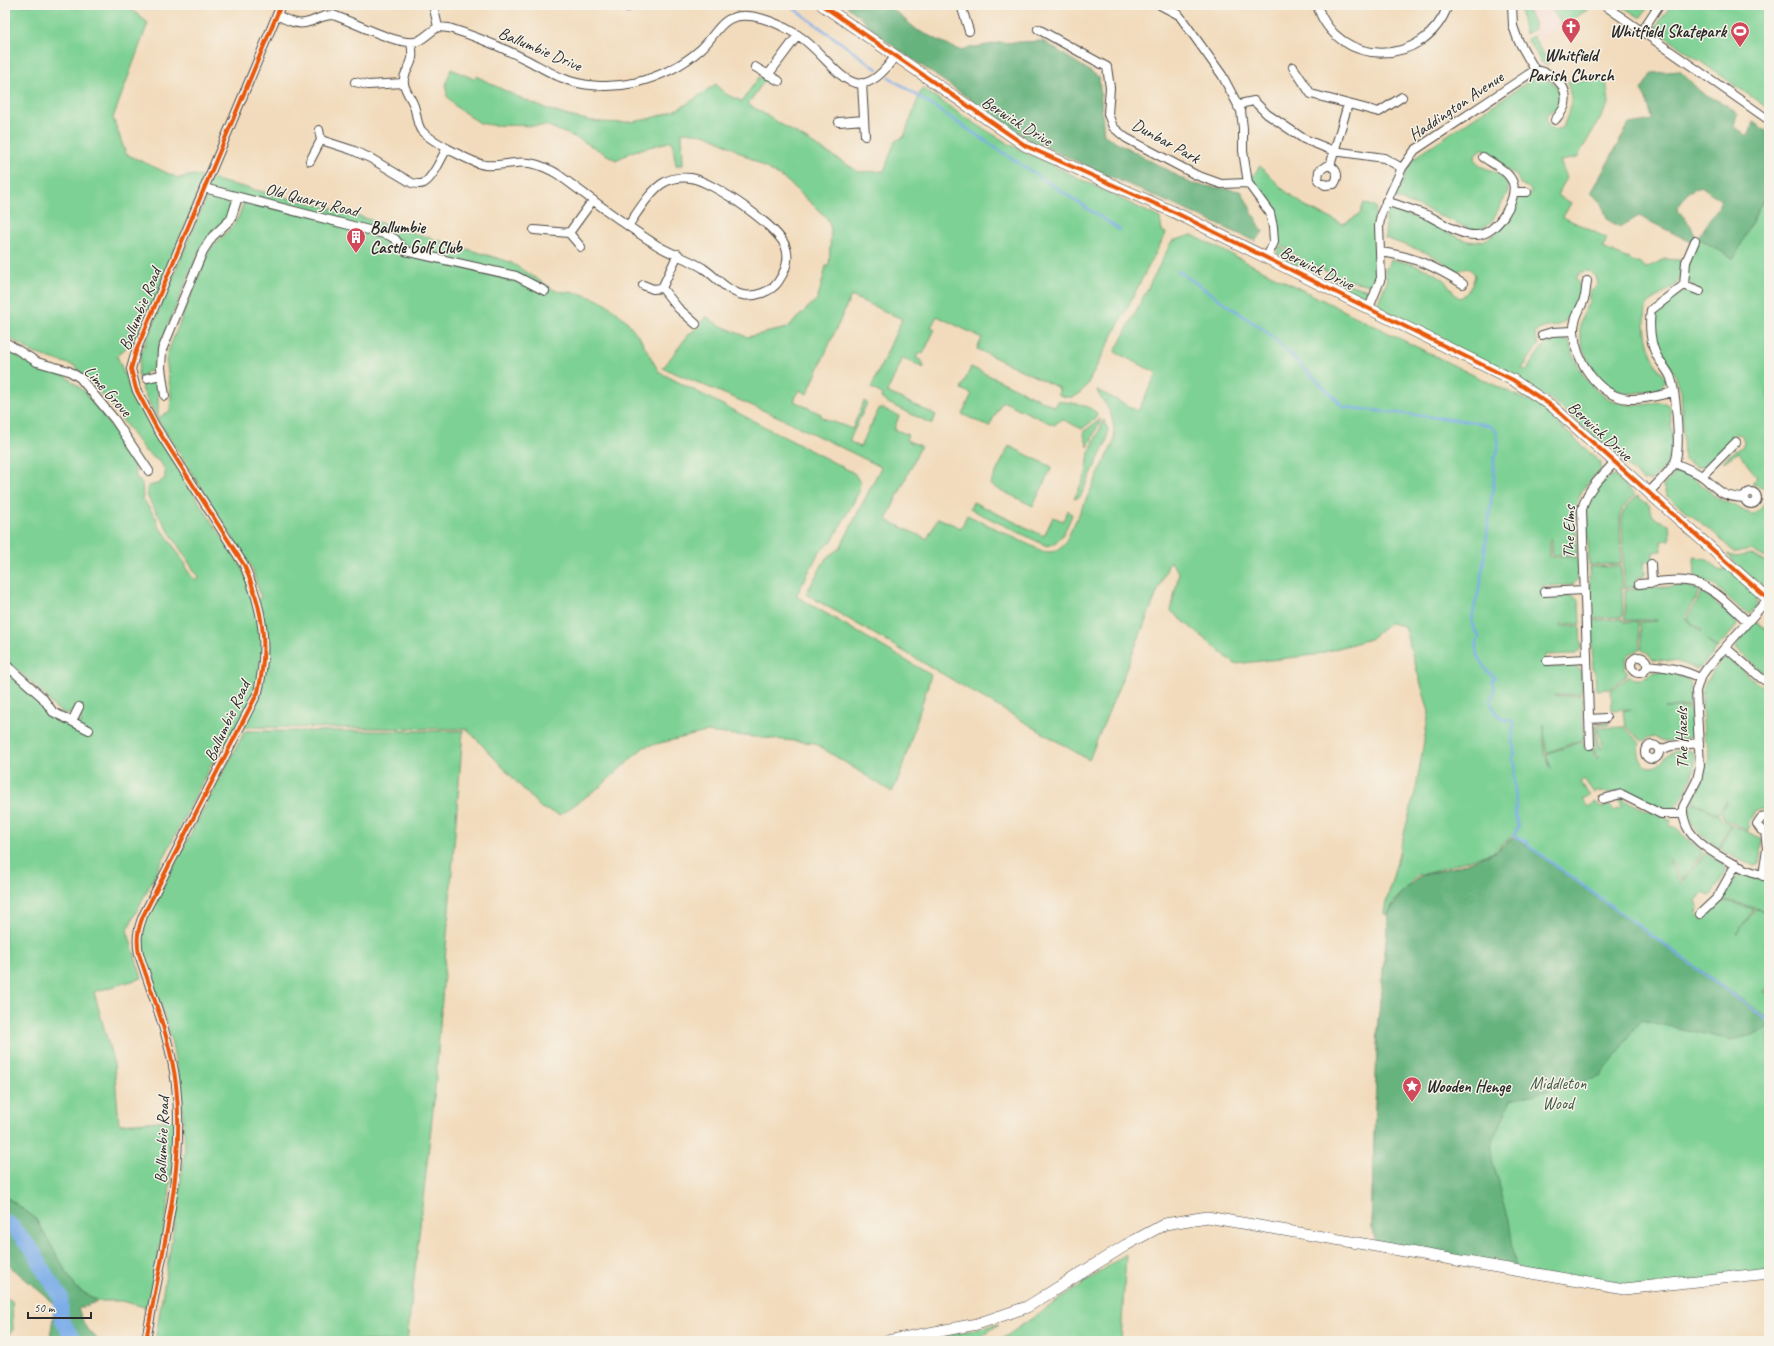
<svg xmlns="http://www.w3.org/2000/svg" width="1774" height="1346" font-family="Caveat,sans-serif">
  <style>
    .built { fill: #f7d1c9 }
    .green { fill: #7ed194; stroke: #547e60; fill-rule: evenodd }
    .forest { fill: #66b37e; stroke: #486f54 }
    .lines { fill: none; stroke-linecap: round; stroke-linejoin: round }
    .stream { stroke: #7dade8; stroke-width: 2.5 }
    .river { stroke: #7dade8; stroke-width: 15 }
    .minor-casing { stroke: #494541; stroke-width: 10 }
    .tertiary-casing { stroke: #494541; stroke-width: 12 }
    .minor { stroke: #fff; stroke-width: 8 }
    .tertiary { stroke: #fff; stroke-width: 11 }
    .cycleway-casing { stroke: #f7f3e8; stroke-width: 6 }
    .cycleway { stroke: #e8590c; stroke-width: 4 }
    .labels { text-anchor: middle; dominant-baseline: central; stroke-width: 3; stroke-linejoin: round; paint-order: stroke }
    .poi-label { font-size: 17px; font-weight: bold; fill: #2b2b2b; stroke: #f7f3e8; text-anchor: start }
    .street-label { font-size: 17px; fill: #2b2b2b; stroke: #f7f3e8 }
    .park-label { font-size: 17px; fill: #445d4a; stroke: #f7f3e8 }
  </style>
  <rect width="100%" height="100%" fill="#f7f3e8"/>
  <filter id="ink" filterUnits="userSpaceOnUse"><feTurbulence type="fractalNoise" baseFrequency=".025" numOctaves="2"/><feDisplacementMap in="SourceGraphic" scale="8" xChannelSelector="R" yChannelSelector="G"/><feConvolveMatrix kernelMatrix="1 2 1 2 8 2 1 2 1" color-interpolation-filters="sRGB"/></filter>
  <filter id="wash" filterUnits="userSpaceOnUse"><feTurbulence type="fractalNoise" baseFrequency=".012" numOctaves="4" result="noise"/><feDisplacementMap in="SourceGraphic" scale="16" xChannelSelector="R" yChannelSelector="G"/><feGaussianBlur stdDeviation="0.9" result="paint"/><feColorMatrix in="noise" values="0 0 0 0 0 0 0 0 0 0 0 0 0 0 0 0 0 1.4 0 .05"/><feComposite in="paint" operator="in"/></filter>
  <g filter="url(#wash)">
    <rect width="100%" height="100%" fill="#f2dbbc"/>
    <!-- built -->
    <path class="built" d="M1526,5H1580L1589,9L1541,40L1535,32L1534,23Z"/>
    <!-- green -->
    <path class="green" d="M5,5H126L148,23L113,118L126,154L178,178L194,175L338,210L510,262L556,291L579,293L596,299L608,305L626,320L640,338L659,372L854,473L860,482L859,492L832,541L819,552L796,596L931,675L899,778L892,792L814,743L706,732L644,747L601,786L560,815L541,808L467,729L243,727L218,751L127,930L142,978L94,992L114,1064L119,1124L174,1120L172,1171L167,1211L148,1308L122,1301H98L76,1288L35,1218L5,1196V669L40,699L51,714L82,723L80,718V714L73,711L69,714L63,713L53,706L44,694L5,659V349L35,367L66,376L86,393L133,456L136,477L142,484L143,499L157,519L156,522L162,531L164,532L186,565L185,567L192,577L196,580L199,578L150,502L147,494L148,486L158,484L165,478V470L161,463L145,451L113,407L75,366L34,353L5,335ZM197,197L205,201L141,353L138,373L143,391L157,418L252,568L261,598L255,601L242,568L184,479L132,393L117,356L141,334ZM228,200L246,204L242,206C239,225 222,235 210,249L171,344L166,358L171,395L170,411L158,418V386L155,382L146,383L144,373L151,371L154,366L157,365V355L160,343L201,247L228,217L231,208H229Z
      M1520,5H1532L1527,9L1534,23V29L1525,34L1522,20Z
      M1549,5H1587L1590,8L1563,26Z
      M1620,5H1649L1641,17H1639Z
      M1671,5H1769V109L1657,31L1656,27Z
      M1533,36L1543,54L1550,59L1547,65L1541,62L1527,39Z
      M451,69L474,79L476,76C540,109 604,141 675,110C690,104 703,92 716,84C723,94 731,97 742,101L759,77L765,80L748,104L859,172L884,171L895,141L904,137L922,88L966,118L1009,144L1160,218L1162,231L1166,233L1087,385C1077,397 1074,400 1059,395V388L977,349L982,338L937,316L931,327L935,329L923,354L919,353L916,358L922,361L924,368L903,358L887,392L936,415L932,424L886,402L881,398L882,394L871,388L902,319L851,296L807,394L799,390L794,401L821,414V417C831,422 841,424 852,429L864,401L867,403L849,441L860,447L879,409L882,408L899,416L894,429L908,435L906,440L921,446L886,520L927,539L938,518L961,528L967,515L1042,551C1052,553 1057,552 1064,545L1114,442C1115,431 1113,422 1110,412C1107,404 1099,398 1097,390L1138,411L1157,373L1115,352L1172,241L1192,235L1467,372L1539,406L1601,463V469C1595,475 1589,481 1584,488C1571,506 1577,534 1577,555H1552V539H1550V557H1577L1578,579L1573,585L1542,586V597L1573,596L1579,601L1580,624H1560V626H1580L1581,648L1576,654L1545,655V667L1574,666L1581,670L1582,694L1555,695V696H1582L1584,739L1546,753L1544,724V754L1551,768L1546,754L1583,741L1584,748H1593L1594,755L1598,759L1599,758L1595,754V727L1597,724L1609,722V725L1597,726V739L1600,749L1602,748L1598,728L1624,727L1640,743C1636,753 1641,771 1656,766C1663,763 1663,758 1669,754C1673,751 1688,748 1692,752C1701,760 1684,799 1677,806C1674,809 1670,809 1666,810L1624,790L1623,792L1611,793L1600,792L1599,790L1594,793L1584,779L1580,782L1590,796L1583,800L1588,807L1596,802L1599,806L1605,807L1609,805L1614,811L1622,806L1617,799C1636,802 1651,816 1671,819L1669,825L1675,828L1703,852L1682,881L1671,861H1669L1681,884L1705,853C1710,857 1719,860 1724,865C1730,872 1714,890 1710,896L1703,893L1696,901L1698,907L1696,913L1703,920L1722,900L1754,909L1736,934L1756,909L1769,913V941L1766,950L1769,958V991L1765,990L1764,992L1769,993V1019L1539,854L1769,1021V1273L1624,1289L1379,1247L1371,1228L1378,1021L1389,912L1401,894L1395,900L1387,915L1384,914L1385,907L1416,788L1429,712L1404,626L1390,623L1370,639L1314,655L1235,664L1171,611L1179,573L1170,561L1089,760L806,594L826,558L840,548L881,467L779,417L663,368L689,334L697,328L706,316L717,324L747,337L787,328L817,299L821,287L826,266H829L831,229L827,218L787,181L755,161L722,142L704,134L682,132L683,165H676L672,141L634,151L616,160L579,139L548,126L491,125L480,123L456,107L447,96L446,84ZM1513,835L1515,836L1496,852L1459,866L1420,876L1406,888L1417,875L1428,873L1494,852Z
      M1537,76L1546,79L1556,85L1561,101L1557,108L1549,112L1546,119L1548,126L1555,130L1563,127L1571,106V97L1567,82L1606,80L1609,103L1577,158L1560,161L1567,178L1557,195L1571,203L1563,217L1607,238L1603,248L1640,264L1646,268L1665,259L1680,260V278L1676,285L1647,304C1641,331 1650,358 1666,380C1662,390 1656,390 1647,391C1639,393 1630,394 1622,392C1597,386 1578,350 1580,326C1581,316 1586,308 1590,300L1588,299L1590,292L1598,284L1596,276L1589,271L1581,272L1576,278C1578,282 1580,286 1580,290C1580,303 1570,321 1558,325C1550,328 1541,326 1535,333L1536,339L1539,344L1522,369L1526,371C1535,358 1550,328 1569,341C1579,377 1600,408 1642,405C1654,404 1661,398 1670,407L1673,451L1665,467L1651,481L1643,480L1552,400L1382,309L1378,302L1387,281L1385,271L1390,260C1404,260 1436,271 1445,281C1451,287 1452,294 1460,298C1468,294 1473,284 1475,275C1470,267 1466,267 1458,271L1430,254L1385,238L1386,216L1388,211L1394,210C1405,214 1417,218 1429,223C1441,228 1452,236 1465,240C1492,249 1510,220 1518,199L1529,197L1531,191L1527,187L1521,185L1516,175L1496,163L1489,151L1482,149L1476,153L1475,160L1480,166L1501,174L1500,177L1507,182L1508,192L1492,221L1482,229L1472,230L1425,209L1395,198L1411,163L1422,152Z
      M1260,166L1284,190L1308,208L1343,224L1360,214L1364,203L1376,207L1374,229L1378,278L1374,286L1334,277L1321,268L1309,265L1278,243L1280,226L1274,210L1250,180Z
      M1769,187V489L1752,484L1757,477L1738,452L1724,462L1723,461L1734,451L1742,447L1744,442L1742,435L1735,434L1730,437L1728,443L1702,467H1696L1684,459L1681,390L1671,365C1658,361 1650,324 1655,312C1656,308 1682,290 1687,290C1691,291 1696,294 1699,295L1687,278L1688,263L1698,238L1734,258Z
      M1279,246L1307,269C1296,266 1283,263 1277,252Z
      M1334,280L1372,291C1364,307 1343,288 1333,282Z
      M971,367L1055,407L1058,401C1072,403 1087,404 1097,413L1096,418L1082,429L1062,419L1054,425L1002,401L989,427L962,414L972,394L961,389Z
      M1101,419L1088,447L1083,432Z
      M1104,420L1108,430L1107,441L1080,497L1074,499L1086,474L1089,453Z
      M1009,446L1052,467L1033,506L990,485Z
      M1675,473C1693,471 1705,490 1719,499C1724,502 1729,503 1734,505C1741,509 1745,513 1754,514C1766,507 1763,500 1769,496V560L1751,550L1735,553L1714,533L1667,496L1663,486Z
      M1611,476H1615L1635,495L1622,509L1620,516L1621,564L1589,565L1587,512C1591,498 1599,483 1611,476Z
      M1637,496L1649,505L1653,516L1658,520L1669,524L1670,540L1661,541L1662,551L1653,552V561L1644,562L1645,573L1643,577L1636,578L1637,587L1624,588L1622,517L1624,510Z
      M973,502L1044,536L1053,517L1063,521L1068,510L1072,515C1066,528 1062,543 1047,546L970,509Z
      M1727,554L1736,557L1750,554L1769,564V593L1733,561Z
      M1694,557L1707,559L1720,571L1727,568C1738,579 1772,600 1749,614L1742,610L1713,584L1695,577Z
      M1621,566L1623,617L1591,618L1589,567Z
      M1679,586L1691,587L1700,591L1685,618L1701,632L1702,631L1687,619L1702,592L1735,618L1737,622L1736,627L1717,648L1707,640L1717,649L1700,667L1696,669L1678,662L1652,659L1648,653L1642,650L1640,622L1657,621V620H1625V590Z
      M1623,619L1624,622L1638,621L1640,650C1627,652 1621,662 1628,674L1610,689L1596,690L1595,670H1593L1591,620Z
      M1756,622L1769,631V676L1762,672L1736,649V644Z
      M1726,658L1730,660L1757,683L1769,689V810L1764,808L1754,812L1749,822L1748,831L1724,819L1721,812L1727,800L1718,814L1693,801L1703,781L1706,764L1710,760L1708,746L1704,738L1702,703L1703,687L1720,662Z
      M1653,672C1665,672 1684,672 1691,683L1689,692L1690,706L1665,708H1690L1692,733L1690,737C1683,739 1674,741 1666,741C1654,741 1657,732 1642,741L1625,726L1623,711L1631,709L1612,710L1611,690L1629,676C1638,682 1646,679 1653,672Z
      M245,731H463L434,1101L407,1341H155L178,1201L185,1148L181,1087L168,1026L142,953L141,935L147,917Z
      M1692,802L1720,816L1722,820L1730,824L1719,848C1703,837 1682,824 1692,802Z
      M1731,825L1761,838L1762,843L1759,864L1755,866L1739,860L1720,849Z
      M1742,874L1769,883V912L1723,899L1737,876Z
      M1126,1254L1121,1341H999Z
      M5,1297L12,1301L13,1330L8,1335L5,1323Z
      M999,1324L975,1341H923Z"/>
    <!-- forest -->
    <path class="forest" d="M846,5H888L917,30L959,50L998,43L1043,41L1099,77L1104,135L1192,184L1241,191L1263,232L1255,241L1029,140L889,43Z
      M1680,71L1701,92L1728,106L1737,114L1734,126L1748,137L1753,122L1769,133V187L1734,259L1698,238L1722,201L1701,186L1688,192L1677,209L1691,226L1695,237L1691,242L1639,216L1620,227L1608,220L1601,203L1591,193L1629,124L1653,120L1645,96L1641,90L1652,73Z
      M1514,836L1769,1021V1026L1764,1032L1732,1040L1641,1020L1600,1077L1511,1100L1491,1145L1492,1159L1509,1220L1516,1271L1379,1247L1371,1228L1378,1021L1389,912L1403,891L1420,876L1459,866L1496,852Z
      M5,1196L35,1218L76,1288L98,1301L78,1309L85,1326L99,1341H52L50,1338L55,1304L5,1262Z"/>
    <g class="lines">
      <!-- stream -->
      <path class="stream" d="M789,5L877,69
        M889,77L1120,230
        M1178,271L1267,332L1344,407L1476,422L1490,426L1496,431L1498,438V450L1494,461V479L1481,582L1474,608L1472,623L1475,631L1479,636L1476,648L1477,656L1481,660L1486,670L1495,677L1492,681L1495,692L1490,700C1494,710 1499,721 1511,720L1514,724L1512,739L1515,754L1512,759L1516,765L1514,774L1516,804L1515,815L1518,826L1514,836L1526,841L1530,847L1769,1021"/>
      <!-- river -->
      <path class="river" d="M5,1221L13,1227L34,1252L45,1273L61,1297V1318L74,1341"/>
    </g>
  </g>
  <g filter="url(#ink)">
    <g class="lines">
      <defs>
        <path id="minor" d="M436,5L434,9L438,27
          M624,5L628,7
          M961,5L969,31
          M1160,5L1179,15L1222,75L1241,111L1243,128V151L1248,183L1270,213L1273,227L1274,242L1267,257
          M1317,5C1337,69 1426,68 1448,5
          M1512,5L1513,26L1518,40L1535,70
          M1604,5L1769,120
          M277,15C285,19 295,25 305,23C316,21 321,15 333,15C352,21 401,48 418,41C425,38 431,31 438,27L449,28C475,36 501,47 525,59C537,65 548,72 560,77C581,87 611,88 634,83C659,77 682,66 701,49C710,41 716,29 725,22C745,7 778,23 796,34C835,57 852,120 896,55
          M1038,29L1107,67L1110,88L1108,114L1113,127L1126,138L1196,175L1221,184L1248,183
          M1642,31L1659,5
          M411,43C412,48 413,53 412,58C411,67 402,74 404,84C406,93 412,99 414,106C417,114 416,122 421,130C429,140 472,163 485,165C496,166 505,164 515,163C531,161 543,166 556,173C588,196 619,221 652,242C667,253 687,258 703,268C715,276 728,292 743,295C755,297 771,292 778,282C785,272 790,260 786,248C781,228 712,181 691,178C683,177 672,178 665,182C651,189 637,213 628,226
          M755,67L779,81
          M1293,67L1311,94L1379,112L1402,97
          M768,75L798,35
          M355,82L368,85L404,83
          M862,83L865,136
          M1238,107L1244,103L1254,101L1267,114L1304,139L1334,151L1384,158L1402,168
          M839,122L864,120
          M321,140L352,150L370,158L412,183C416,184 420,185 424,183C433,178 442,157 447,148
          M310,161L321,140L319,130
          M1330,166C1338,170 1339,177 1334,184L1325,185L1318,180L1319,171L1326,166H1330L1348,104
          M204,188L388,235L395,239L405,251L516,276L545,291
          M1514,192H1527
          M1386,201C1400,206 1415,210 1429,216C1443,223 1460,236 1477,235C1496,235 1518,200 1513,183C1509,171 1493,164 1483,157
          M534,230L569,233L581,247
          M569,233L593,200
          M1381,252C1415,257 1434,266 1463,284
          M678,254L662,288L678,308L696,324
          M1587,281C1586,286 1586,291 1585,296C1582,308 1573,317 1574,331C1575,360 1597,396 1629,399C1644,400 1660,395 1674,392
          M643,285L653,289L662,288
          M1684,285L1700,291
          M1369,308L1381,278L1379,226L1381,214L1402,168L1415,150L1535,70C1552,72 1569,85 1565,104C1564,110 1559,115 1555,120
          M1542,335L1552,332L1574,331
          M5,342L37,362L69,371L80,378L115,420L149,471
          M147,378L161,375
          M165,396L161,368L162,350L203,251L212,237L231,219L238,197
          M1674,463C1684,467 1695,471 1703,477C1720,491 1721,497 1745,498
          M1702,476L1736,442
          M1745 498a6 6 0 1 1 12 0a6 6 0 1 1-12 0Z
          M1649,492C1658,483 1669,473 1675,462C1681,449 1676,390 1670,376C1667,370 1662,364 1658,358C1650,345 1649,325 1651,310L1684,285L1686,262L1695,241
          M1651,564L1652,583
          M1639,584C1654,583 1671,579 1686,581C1711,583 1730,606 1748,622
          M1544,592L1584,590
          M1726,648L1761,678L1769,683
          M1631 665a8 8 0 1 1 16 0a8 8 0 1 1-16 0Z
          M1547,661L1587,659
          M5,664L42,697L53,712L89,730
          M1647,665C1668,667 1681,669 1700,678
          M1589,719L1606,718
          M72,721L79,707
          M1645 752a7 7 0 1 1 14 0a7 7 0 1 1-14 0Z
          M1590,745L1582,510C1586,490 1601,477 1615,462
          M1660,750L1671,746L1699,743
          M1603,799L1621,794L1661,814H1683V807L1697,780L1700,766L1696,691L1700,678L1707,668L1768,599
          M1683,814C1684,818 1685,823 1687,827C1699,850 1744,871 1769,877
          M1769,818L1766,817L1761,818L1757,824L1761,830L1765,831L1769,830
          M1763,876L1767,848L1765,831
          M1700,914L1717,898L1736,864
          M146,1341C160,1257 186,1171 176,1085C171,1041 153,997 139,954C136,939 138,929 143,916L258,692C269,646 263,608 244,565L156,427L136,389L131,369L136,351L281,5"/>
        <path id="tertiary" d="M822,5L1026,146L1178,214L1513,380L1552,406L1769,600
          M887,1341L977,1324L1027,1307L1126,1245L1165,1224L1207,1217L1624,1289L1769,1273"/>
      </defs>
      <!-- minor casing -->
      <use href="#minor" class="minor-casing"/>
      <!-- tertiary casing -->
      <use href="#tertiary" class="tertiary-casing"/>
      <!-- minor -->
      <use href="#minor" class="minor"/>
      <!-- tertiary -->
      <use href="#tertiary" class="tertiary"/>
      <defs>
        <path id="cycleway" d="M822,5L1026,146L1178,214L1513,380L1552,406L1769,600
          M146,1341C160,1257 186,1171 176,1085C171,1041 153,997 139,954C136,939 138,929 143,916L258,692C269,646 263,608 244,565L156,427L136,389L131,369L136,351L281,5"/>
      </defs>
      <!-- cycleway casing -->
      <use href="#cycleway" class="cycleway-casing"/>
      <!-- cycleway -->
      <use href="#cycleway" class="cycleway"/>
    </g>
  </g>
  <!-- icons -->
  <defs>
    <symbol id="church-pin" viewBox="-11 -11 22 30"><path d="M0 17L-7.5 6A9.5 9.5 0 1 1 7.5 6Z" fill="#d1495b" stroke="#f7f3e8"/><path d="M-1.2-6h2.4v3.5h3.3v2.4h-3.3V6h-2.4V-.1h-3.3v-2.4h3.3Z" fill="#fff"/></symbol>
    <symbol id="stadium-pin" viewBox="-11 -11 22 30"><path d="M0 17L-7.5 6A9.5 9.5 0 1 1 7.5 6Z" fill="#d1495b" stroke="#f7f3e8"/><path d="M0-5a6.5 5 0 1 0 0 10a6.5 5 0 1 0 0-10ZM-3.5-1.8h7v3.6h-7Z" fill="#fff"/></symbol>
    <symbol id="building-pin" viewBox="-11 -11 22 30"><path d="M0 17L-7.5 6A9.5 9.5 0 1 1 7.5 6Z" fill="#d1495b" stroke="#f7f3e8"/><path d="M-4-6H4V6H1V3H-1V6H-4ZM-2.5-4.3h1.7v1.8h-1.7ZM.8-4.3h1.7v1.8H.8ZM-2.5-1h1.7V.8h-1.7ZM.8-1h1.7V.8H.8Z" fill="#fff"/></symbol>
    <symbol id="sight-pin" viewBox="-11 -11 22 30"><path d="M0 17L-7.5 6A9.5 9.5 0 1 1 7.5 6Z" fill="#d1495b" stroke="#f7f3e8"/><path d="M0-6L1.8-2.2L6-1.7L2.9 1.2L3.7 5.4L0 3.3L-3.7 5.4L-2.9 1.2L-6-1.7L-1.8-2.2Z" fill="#fff"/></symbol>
  </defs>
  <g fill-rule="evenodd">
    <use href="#church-pin" x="1560" y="16" width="22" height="30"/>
    <use href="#stadium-pin" x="1729" y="20" width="22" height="30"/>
    <use href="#building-pin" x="345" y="226" width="22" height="30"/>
    <use href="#sight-pin" x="1401" y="1075" width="22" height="30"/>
  </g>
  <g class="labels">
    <!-- poi labels -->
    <g class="poi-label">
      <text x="1726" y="31" text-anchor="end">Whitfield Skatepark</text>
      <text x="1571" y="55" text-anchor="middle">Whitfield<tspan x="1571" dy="20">Parish Church</tspan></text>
      <text x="370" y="227">Ballumbie<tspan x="370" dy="20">Castle Golf Club</tspan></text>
      <text x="1426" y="1086">Wooden Henge</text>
    </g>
    <!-- street labels -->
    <g class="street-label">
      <text transform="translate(540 49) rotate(23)">Ballumbie Drive</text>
      <text transform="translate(1456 106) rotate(-34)">Haddington Avenue</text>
      <text transform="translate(1017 121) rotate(32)">Berwick Drive</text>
      <text transform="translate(1166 141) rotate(29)">Dunbar Park</text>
      <text transform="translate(312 200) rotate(14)">Old Quarry Road</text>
      <text transform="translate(1317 268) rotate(26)">Berwick Drive</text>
      <text transform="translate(140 309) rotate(-68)">Ballumbie Road</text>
      <text transform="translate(108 391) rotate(48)">Lime Grove</text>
      <text transform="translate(1600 431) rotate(42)">Berwick Drive</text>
      <text transform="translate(1569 532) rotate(-89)">The Elms</text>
      <text transform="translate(227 721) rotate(-65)">Ballumbie Road</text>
      <text transform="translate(1682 738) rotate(-91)">The Hazels</text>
      <text transform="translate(162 1140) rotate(-88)">Ballumbie Road</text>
    </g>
    <!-- park labels -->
    <g class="park-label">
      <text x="1558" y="1083">Middleton<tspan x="1558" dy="20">Wood</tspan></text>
    </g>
  </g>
  <!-- margin -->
  <rect width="1774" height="1346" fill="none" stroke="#f7f3e8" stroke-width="20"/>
  <!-- scale -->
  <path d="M28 1312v6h63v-6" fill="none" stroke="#2b2b2b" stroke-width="2"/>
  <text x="34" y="1312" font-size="12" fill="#2b2b2b" stroke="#f7f3e8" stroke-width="3" paint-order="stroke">50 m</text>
</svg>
